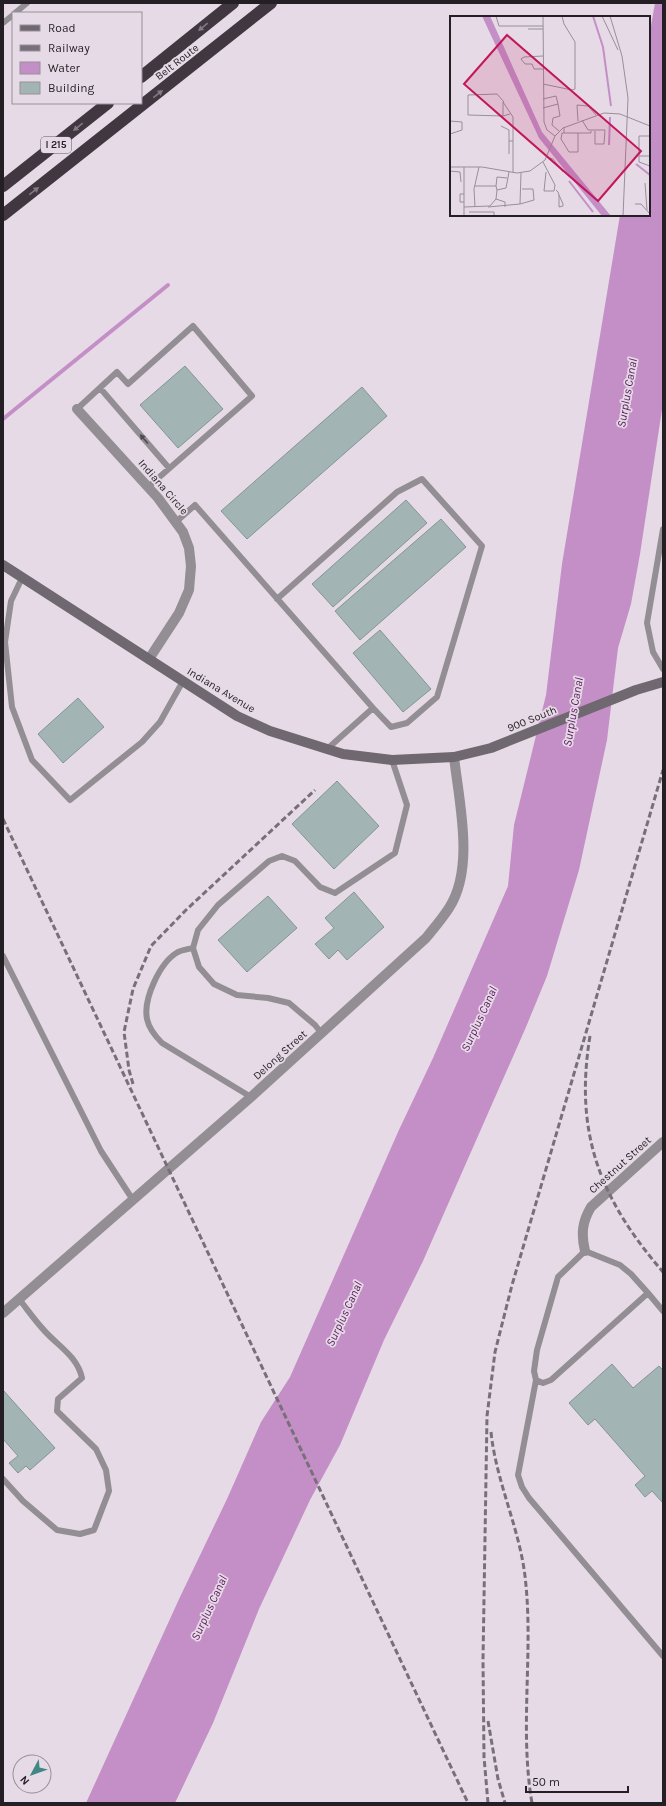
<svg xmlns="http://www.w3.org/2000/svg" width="666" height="1806" font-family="Karla,sans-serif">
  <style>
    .water { fill: #c48fc6 }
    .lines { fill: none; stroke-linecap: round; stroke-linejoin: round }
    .stream { stroke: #c48fc6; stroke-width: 4 }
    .building { fill: #a2b5b4; stroke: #829594 }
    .lane { stroke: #938e93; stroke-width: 6 }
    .street { stroke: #938e93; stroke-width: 10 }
    .secondary { stroke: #6f6870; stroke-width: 10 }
    .highway { stroke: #413741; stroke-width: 12 }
    .rail { stroke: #787078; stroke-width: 3; stroke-dasharray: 6 3; stroke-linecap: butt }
    .oneway { fill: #837883 }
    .oneway2 { fill: #504b50 }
    .labels { text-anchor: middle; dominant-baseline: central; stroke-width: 3.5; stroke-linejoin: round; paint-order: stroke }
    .shield { fill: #e6dae6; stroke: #5e575e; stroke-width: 1 }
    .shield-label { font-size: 10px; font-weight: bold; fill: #241f24 }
    .street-label { font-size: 11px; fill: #241f24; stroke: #e6dae6 }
    .water-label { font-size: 12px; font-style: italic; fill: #5b1a5f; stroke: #e6dae6 }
    .inset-river { fill: none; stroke: #c48fc6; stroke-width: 2 }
    .inset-road { fill: none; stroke: #988f98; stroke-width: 1 }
    .view { fill: #c2185b; fill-opacity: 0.15; stroke: #c2185b; stroke-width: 2 }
    .inset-edge { fill: none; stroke: #241f24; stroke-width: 2 }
  </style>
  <rect width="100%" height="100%" fill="#e6dae6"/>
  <!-- water -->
  <path class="water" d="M655,3H663V403L640,554L631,604L618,648L607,740L579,870L547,976L526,1027L423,1261L384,1340L340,1445L310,1500L288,1547L259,1609L213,1723L175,1803H86L180,1597L227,1499L261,1422L290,1377L398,1132L433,1058L508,886L514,825L546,695L562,564L620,215H649V37Z"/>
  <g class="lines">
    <!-- stream -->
    <path class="stream" d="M3,419L168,285"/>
  </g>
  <!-- building -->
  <path class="building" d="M185,366L223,409L178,448L140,405Z
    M362,387L387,416L247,539L221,511Z
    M406,500L427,523L333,607L312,584Z
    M441,519L466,547L360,640L335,611Z
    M380,630L431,689L403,712L353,653Z
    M78,698L104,727L63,763L38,734Z
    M337,781L379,826L334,869L292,824Z
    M354,892L384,927L347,960L338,950L329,959L315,944L334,928L325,918Z
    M268,896L297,928L247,972L218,940Z
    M612,1364L633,1388L659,1366L663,1370V1503L652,1491L645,1497L635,1485L645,1476L595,1419L588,1425L569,1403Z
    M3,1390L55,1448L30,1470L26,1466L18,1473L9,1463L18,1456L3,1439Z"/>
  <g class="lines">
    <!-- lane -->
    <path class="lane" d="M15,13L27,3
      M3,23L13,15
      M100,388L169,468
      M77,409L117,372L128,384L193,326L252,396L148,487
      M177,521L195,505L373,708L326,750
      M663,529L647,623L653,652L663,669
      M22,578L11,601L5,642L12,707L32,760L70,800L142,742L160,722L183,681
      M277,599L397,492L422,479L482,546L437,697L407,723L391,727L373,708
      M193,948C188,949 182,950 178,952C160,962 143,999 147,1019C149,1029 155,1036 162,1043L251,1097
      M3,956L101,1151L133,1200
      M322,1034L315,1025L289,1003L268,998L237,995L214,984L199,967L193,948L198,930L218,905L269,861L282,856L295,861L320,887L335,893L395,853L407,805L392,760
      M585,1251L620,1265L631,1274L648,1293L551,1380L543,1383L536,1380L534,1371L537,1350L558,1277Z
      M648,1293L663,1311
      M536,1380L518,1475L522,1487L529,1498L663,1656
      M3,1479L23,1501L57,1530L80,1534L94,1530L109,1491L106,1470L96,1449L57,1411L58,1399L82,1378C77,1355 56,1345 42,1328C34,1319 27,1309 19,1299"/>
    <!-- street -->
    <path class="street" d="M77,409L158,498L183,532L189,548L191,566L189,590L179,613L149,659
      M585,1251C581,1234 582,1222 591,1207L663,1142
      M3,1313L251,1097L426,938C434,928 442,919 449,908C475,868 459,802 454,757"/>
    <!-- secondary -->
    <path class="secondary" d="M3,565L237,716L270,731L343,754L392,760L454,757L491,748L636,690L663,682"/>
    <!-- highway -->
    <path class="highway" d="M141,77L233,3
      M3,186L108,103
      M3,215L271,3"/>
    <!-- rail -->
    <path class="rail" d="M3,819L468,1803
      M590,1036C574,1133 600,1199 663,1272
      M133,1084L129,1070L124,1032L133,989L151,946L186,910L315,790
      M491,1432C496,1481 519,1527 525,1576C534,1651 519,1728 532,1803
      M488,1721L498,1779L505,1803
      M488,1803L484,1757L483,1660L487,1416L495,1352L512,1285L663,770"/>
  </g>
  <!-- one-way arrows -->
  <defs><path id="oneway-solid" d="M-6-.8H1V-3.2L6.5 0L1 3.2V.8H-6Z"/></defs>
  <g class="oneway">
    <use href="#oneway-solid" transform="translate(203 27) rotate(141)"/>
    <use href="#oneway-solid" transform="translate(158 94) rotate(-38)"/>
    <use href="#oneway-solid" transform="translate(78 127) rotate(141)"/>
    <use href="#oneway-solid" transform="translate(34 191) rotate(-38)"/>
  </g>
  <use class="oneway2" href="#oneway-solid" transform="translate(144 439) rotate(-131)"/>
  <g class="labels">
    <!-- shield labels -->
    <rect class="shield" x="41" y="137" width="30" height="16" rx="3"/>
    <g class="shield-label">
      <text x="56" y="145">I 215</text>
    </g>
    <!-- street labels -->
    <g class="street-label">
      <text transform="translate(177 62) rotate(-38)">Belt Route</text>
      <text transform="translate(163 487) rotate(49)">Indiana Circle</text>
      <text transform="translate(221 690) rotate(31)">Indiana Avenue</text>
      <text transform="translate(532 719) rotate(-22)">900 South</text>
      <text transform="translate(280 1055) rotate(-42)">Delong Street</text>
      <text transform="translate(620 1165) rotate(-42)">Chestnut Street</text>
    </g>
    <!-- water labels -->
    <g class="water-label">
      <text transform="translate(627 393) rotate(-80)">Surplus Canal</text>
      <text transform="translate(573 712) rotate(-80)">Surplus Canal</text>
      <text transform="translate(479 1019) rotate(-65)">Surplus Canal</text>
      <text transform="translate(344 1314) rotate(-65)">Surplus Canal</text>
      <text transform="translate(209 1608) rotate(-65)">Surplus Canal</text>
    </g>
  </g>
  <!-- overview -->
  <g transform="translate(450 16)">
    <rect width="200" height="200" fill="#e6dae6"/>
    <path d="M32,0H40L92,116L161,200H152L89,122Z" fill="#c48fc6"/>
    <path class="inset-river" d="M143,0L153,31L161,90M159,129L160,101M186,148L200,159M119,165L143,196"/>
    <path class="inset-road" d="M46,0L49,10H93M93,0L94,106L97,114L105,120M152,0L168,34M160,0L172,40L178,82L173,200M78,13H93M93,53H84L82,48H75L71,43L74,41L93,40M93,68L122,74L125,73V26L114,8L112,0M93,83L106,80L108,88M93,92L108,88L110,100L103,102L102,109L109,115M60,98L53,100V86L63,101V157M53,100L18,99V79L47,78L54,86M132,104L138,114H155L154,128H145V115M0,105L12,106V114L0,118M128,105L127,89L138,90L146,99M51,110L59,114V125H63M114,111V117H141V115M114,117H112L111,123L119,136H128V117M200,120H189V140H200M59,125V138M189,140V146L200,150M97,141L103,143L113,156M93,146L105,169L104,175H94L96,156M0,151H32L67,157L80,155L95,144L105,120L113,112L154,97L170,98L200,110M14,151V200M0,155L10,156L11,166M195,167L197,194M25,170H46L47,174M46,170L47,161L57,162M106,174L108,176L109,179L113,188V190L109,191V179M14,178H10V186H14M46,183L55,186V191M70,188L84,184L83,173H72M185,188H191L200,198M14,191L40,190L46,183L47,174L56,172L59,156M25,191L24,173L29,151M38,191L70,188L71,157M19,196H44V200"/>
    <path class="view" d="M57,19L191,135L148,185L14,68Z"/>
    <rect width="200" height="200" class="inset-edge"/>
  </g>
  <!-- border -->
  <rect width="666" height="1806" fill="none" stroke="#241f24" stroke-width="8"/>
  <!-- legend -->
  <rect x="12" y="12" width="130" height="92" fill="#e6dae6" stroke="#988f98"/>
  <rect x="20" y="25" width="20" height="6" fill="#6f6870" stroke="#988f98"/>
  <text x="48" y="32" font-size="12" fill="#241f24">Road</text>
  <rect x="20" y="45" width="20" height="6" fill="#787078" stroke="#988f98"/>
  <text x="48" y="52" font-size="12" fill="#241f24">Railway</text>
  <rect x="20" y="62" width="20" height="12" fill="#c48fc6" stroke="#988f98"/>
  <text x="48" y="72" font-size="12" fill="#241f24">Water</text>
  <rect x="20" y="82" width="20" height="12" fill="#a2b5b4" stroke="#988f98"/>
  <text x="48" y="92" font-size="12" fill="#241f24">Building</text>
  <!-- north arrow -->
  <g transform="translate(32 1774) rotate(229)"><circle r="19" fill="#e6dae6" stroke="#988f98"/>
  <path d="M0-3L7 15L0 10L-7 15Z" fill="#408886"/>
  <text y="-6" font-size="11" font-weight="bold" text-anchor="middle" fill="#241f24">N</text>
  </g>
  <!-- scale -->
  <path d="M526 1786v6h102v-6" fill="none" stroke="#241f24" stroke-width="2"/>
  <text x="532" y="1786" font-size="12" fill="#241f24" stroke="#e6dae6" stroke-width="3" paint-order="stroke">50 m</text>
</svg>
